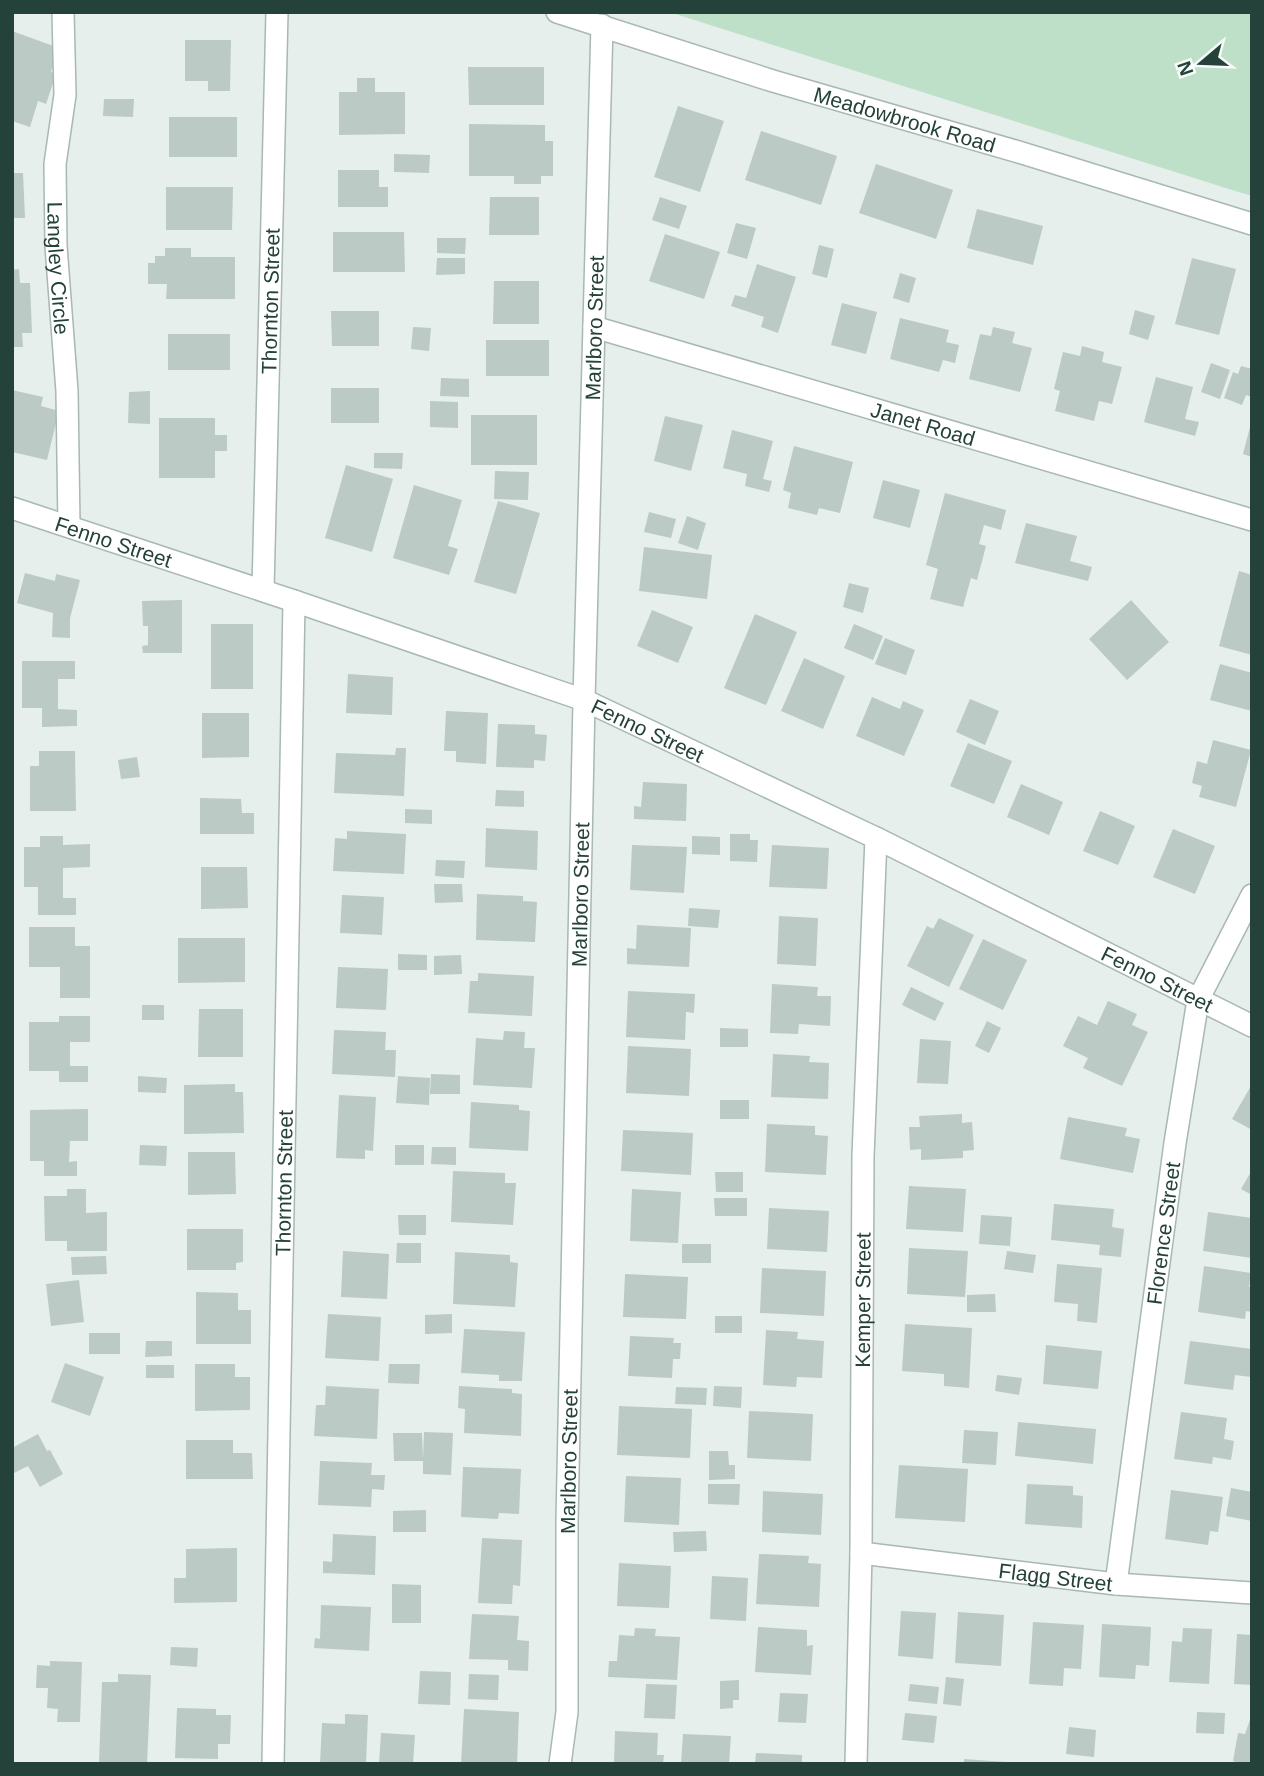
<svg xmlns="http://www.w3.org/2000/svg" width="1264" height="1776" font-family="Helvetica,sans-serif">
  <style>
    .green { fill: #bfe0c8 }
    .building { fill: #bbcac4 }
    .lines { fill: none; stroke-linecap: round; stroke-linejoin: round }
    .minor-casing { stroke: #a8b8b2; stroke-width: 24 }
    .tertiary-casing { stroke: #a8b8b2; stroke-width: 24 }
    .minor { stroke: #fff; stroke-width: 21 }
    .tertiary { stroke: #fff; stroke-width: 21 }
    .labels { text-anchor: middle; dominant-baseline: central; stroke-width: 5; stroke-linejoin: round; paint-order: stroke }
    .street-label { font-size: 21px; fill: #24423a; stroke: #f7fbf9 }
  </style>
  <rect width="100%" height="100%" fill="#e6efeb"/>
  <!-- green -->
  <path class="green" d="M669,12H1252V196L1232,190Z"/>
  <!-- building -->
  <path class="building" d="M12,31L59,48L51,72L56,74L46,104L38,101L30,127L12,121Z
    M185,40H231L230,91H208V81H185Z
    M468,67H544V105H469Z
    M357,78H375V92H405V134L339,135V92H357Z
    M104,99H134L133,117L103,116Z
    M678,106L724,121L700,192L654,177Z
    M169,117H237V157H169Z
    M469,124L545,125V141H553V176H541V184H514V176H469Z
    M761,131L837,156L821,205L745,180Z
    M394,154L430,155L429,173L394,172Z
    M876,164L953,190L936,239L859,213Z
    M338,170H379V187H388V207H338Z
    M12,173H23L25,218H12Z
    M166,187H233L232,230H166Z
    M490,197H539V235H489Z
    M660,197L687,206L679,229L652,220Z
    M977,209L1043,226L1033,265L967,248Z
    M736,223L756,228L747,259L727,253Z
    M333,232H404L405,272H333Z
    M665,234L720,252L704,299L649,281Z
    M437,238H466L465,254L437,253Z
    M819,245L834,249L827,278L812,274Z
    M165,248H191V257H235V299H166L167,284H148V263H155V256H165Z
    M437,258H465V274L436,275Z
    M1192,258L1236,269L1219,335L1175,324Z
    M757,264L796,277L778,333L761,327L764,317L731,306L735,295L746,298Z
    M19,269L20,283H30L32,333H22L23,347H12V270Z
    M900,273L916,278L909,303L893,298Z
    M494,281H539V324H493Z
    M842,303L877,312L866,354L831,345Z
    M1135,310L1155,316L1148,340L1129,334Z
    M331,311H379V346H332Z
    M900,318L949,330L946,342L959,345L955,363L943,360L939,372L890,359Z
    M413,327L431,328L429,351L411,349Z
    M993,327L1015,332L1012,343L1032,348L1020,392L969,379L980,334L991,336Z
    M168,334H230V370H168Z
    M486,340H549V376H486Z
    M1082,346L1104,352L1102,362L1122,367L1112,404L1099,401L1094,421L1055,411L1060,391L1054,389L1063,352L1080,356Z
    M1211,363L1230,370L1220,399L1201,392Z
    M1241,366L1252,369V397L1246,395L1242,405L1224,398L1233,372L1238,374Z
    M1156,377L1193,387L1185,419L1199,422L1195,436L1144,422Z
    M441,378L469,379V397L440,396Z
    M331,388H379V423H331Z
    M12,390L43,397L41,406L59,411L47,460L12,452Z
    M150,391V424L128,423L129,392Z
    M430,401L458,402V428L430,427Z
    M471,415H537V465H471Z
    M665,416L703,425L691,471L654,461Z
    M159,418H215V435H227V451H215V478H159Z
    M1251,423H1252V457L1243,454Z
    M732,430L773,441L763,479L772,481L769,492L745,486L747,474L723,468Z
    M794,446L853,462L840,513L819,508L817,515L788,508L791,493L783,490Z
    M374,453H403L402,469L374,468Z
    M346,465L393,479L372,552L325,538Z
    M495,471L529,472L528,500L494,499Z
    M883,480L920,490L910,528L873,518Z
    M414,485L462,500L448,546L458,549L449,575L393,558Z
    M945,493L1006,510L1001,530L984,525L979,544L986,546L977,580L971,578L963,607L930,599L938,569L926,565Z
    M498,501L540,513L516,594L474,582Z
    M649,512L676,519L671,538L644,532Z
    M687,516L706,523L698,550L678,543Z
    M1026,523L1077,536L1070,561L1092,567L1088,581L1015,563Z
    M644,547L712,555L707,599L639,591Z
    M1239,571L1252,575V655L1219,646Z
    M25,573L55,581L56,574L80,580L70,618V638L52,637L53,613L17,603Z
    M849,583L869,588L863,613L843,607Z
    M182,600V653H143L142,646L148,645V626H143L142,601Z
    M1131,600L1169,642L1127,680L1089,639Z
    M652,610L693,627L678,663L637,646Z
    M755,614L797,632L766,705L724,688Z
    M211,624H253V689H211Z
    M854,624L883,636L873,660L844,648Z
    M885,638L915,650L906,675L875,664Z
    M804,658L845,676L823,729L781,711Z
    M22,661H75V679H58V709L77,710V726L42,727V708H22Z
    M1220,664L1252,673V711L1210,700Z
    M348,674L393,677L392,715L346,713Z
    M872,697L900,709L903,701L924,710L904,756L856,736Z
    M970,699L999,711L985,745L956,732Z
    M446,711L488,713L486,764L456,762V751H444Z
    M202,713H249V757L202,758Z
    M498,724L535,725V734L547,735L545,761L534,760V768L496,767Z
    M1213,740L1251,750L1236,807L1199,797L1202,786L1192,783L1197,761L1207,764Z
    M968,743L1012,761L994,804L950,786Z
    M396,748H406L404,796L334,793L336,753L395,755Z
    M39,751H75L76,811H30V766H39Z
    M137,757L140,777L121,779L118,760Z
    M643,782L687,784L686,821L634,819V806L641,807Z
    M1021,784L1063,802L1049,835L1007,817Z
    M496,790L524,791V807L495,806Z
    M200,798L241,799L242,813H254V834H200Z
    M405,809L432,810V824L405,823Z
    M1100,811L1135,826L1118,865L1083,851Z
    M486,828L538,831L537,870L485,867Z
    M1173,829L1215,846L1195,894L1153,877Z
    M347,831L406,834L404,874L333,871L335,838L347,839Z
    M730,834H750V840H758L757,862L730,861Z
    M40,836H63V845L90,844V867L63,868V898H76V915H38V887H24V847H40Z
    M692,836L720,837V855L692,854Z
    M632,845L687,847L684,893L630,890Z
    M772,845L829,848L827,889L769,887Z
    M436,860L465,861L464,878L435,876Z
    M201,867H247L248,908L201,909Z
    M434,884H462L463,902L435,903Z
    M477,894L523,896V901L537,902L535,942L476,940Z
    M342,895L384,897L382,935L340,933Z
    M689,908L720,910L718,928L688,926Z
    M779,916L818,918L816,966L777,964Z
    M939,918L974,935L949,987L907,966L927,926L933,929Z
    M637,925L691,928L689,967L627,964V948L636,949Z
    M29,927H75V946H90V998H60V967H29Z
    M178,938H245V982L178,983Z
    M983,939L1027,960L1003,1010L959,989Z
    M398,954L427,955V970H398Z
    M461,955L462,974L434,975V956Z
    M338,967L388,969L386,1010L336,1008Z
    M478,973L534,976L532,1016L468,1013L470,981H478Z
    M772,984L818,987L817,996H831L830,1026L799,1024L798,1034L770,1033Z
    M911,987L944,1003L935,1021L902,1005Z
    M628,991L695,994L694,1013L686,1012L685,1040L626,1037Z
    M1108,1001L1137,1014L1132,1025L1148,1032L1122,1086L1083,1068L1088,1058L1063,1046L1078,1016L1097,1025Z
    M142,1005H164V1020H142Z
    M199,1009H243V1057H198Z
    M59,1016H90V1042H70V1066H88V1082H59V1071H29V1022H59Z
    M987,1021L1001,1028L989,1053L975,1046Z
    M720,1028L748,1029V1047H720Z
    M334,1030L386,1032L385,1050H396L395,1077L332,1074Z
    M504,1031L525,1032L524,1048H535L532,1088L473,1085L476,1038L503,1040Z
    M920,1039L951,1041L948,1084L917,1083Z
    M628,1046L691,1049L689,1096L626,1093Z
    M773,1054L810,1056L809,1062L829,1063L828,1099L771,1097Z
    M431,1074L460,1075V1094H430Z
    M138,1076L167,1078L166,1093L138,1092Z
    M398,1076L430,1078L429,1105L396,1103Z
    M235,1084V1092H243L244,1133L184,1134V1085Z
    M1252,1084V1130L1232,1119Z
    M339,1095L376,1097L373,1151L365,1150V1159L336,1158Z
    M720,1100H749V1119H720Z
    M471,1102L519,1105V1110L530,1111L528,1151L469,1148Z
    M88,1109V1141H70L69,1162L77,1161V1176H44V1161H30V1110Z
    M962,1114V1123L972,1122L974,1150L963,1151V1158L921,1160V1149L910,1150L909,1127H920L919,1116Z
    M1068,1117L1127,1128L1125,1136L1140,1139L1133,1173L1060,1159Z
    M767,1124L815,1126V1135L828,1136L826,1175L765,1172Z
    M623,1130L693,1133L691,1175L621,1171Z
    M140,1145L167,1146L166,1166L139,1165Z
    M395,1145H424V1165H395Z
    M432,1147H456V1165L431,1164Z
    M188,1152H235L236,1194L188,1195Z
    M1252,1170V1195L1241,1189Z
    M453,1171L505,1173V1183H516L513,1225L451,1222Z
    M715,1172H743V1192H716Z
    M909,1186L966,1189L963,1232L906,1229Z
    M67,1189H86V1213L107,1212V1251H67V1241H45L44,1196H67Z
    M632,1189L681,1192L678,1243L630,1241Z
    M714,1198H747V1216H715Z
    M1054,1204L1114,1209L1112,1227L1124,1229L1121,1257L1099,1255L1100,1245L1051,1240Z
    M769,1208L829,1211L827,1252L767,1249Z
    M1208,1212L1252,1218V1258L1203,1251Z
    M398,1215H426V1235H399Z
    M981,1215L1012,1217L1010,1246L979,1244Z
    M187,1229H243V1262L236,1263V1270H187Z
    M397,1243H421V1263H396Z
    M682,1244H711V1263H682Z
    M909,1248L968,1251L965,1297L907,1294Z
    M343,1251L389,1254L387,1299L341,1297Z
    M1007,1251L1036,1255L1033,1273L1004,1269Z
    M455,1252L510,1255V1262L518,1263L515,1307L453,1304Z
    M106,1256L107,1274L72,1275L71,1257Z
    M1057,1264L1102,1268L1097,1323L1077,1321L1078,1304L1054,1302Z
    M1204,1266L1251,1273L1249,1287H1252V1312L1246,1311L1245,1319L1198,1312Z
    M762,1268L826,1271L824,1316L760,1313Z
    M625,1274L688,1277L686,1319L623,1317Z
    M79,1280L84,1322L51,1326L46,1284Z
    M196,1292L238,1293V1310H251V1344H196Z
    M995,1294L996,1312H967V1295Z
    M328,1314L381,1317L379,1361L325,1358Z
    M452,1314V1333L425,1334V1315Z
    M715,1316H742V1333H715Z
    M905,1324L972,1328L969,1388L944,1386V1374L902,1371Z
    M464,1329L525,1332L522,1381H499V1375L461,1373Z
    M766,1330L798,1332L797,1339L824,1341L822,1378L797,1377L796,1387L763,1385Z
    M89,1333H120V1354H89Z
    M630,1336L674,1338L673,1343H681L680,1359H673L672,1378L628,1376Z
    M146,1341H172V1356L145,1357Z
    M1190,1341L1252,1349L1251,1377L1235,1375L1233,1390L1184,1384Z
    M1046,1345L1102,1351L1098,1389L1043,1384Z
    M65,1363L104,1377L90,1416L51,1402Z
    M195,1364H235V1377H250V1410L195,1411Z
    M389,1364H420L419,1384L388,1383Z
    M146,1365H174V1378H146Z
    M997,1375L1022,1378L1019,1395L995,1391Z
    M326,1386L379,1389L377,1439L314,1436L316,1405H325Z
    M459,1386L512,1389V1393L522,1394L521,1436L464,1433L465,1409L458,1408Z
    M714,1386L742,1387L741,1408L713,1406Z
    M676,1387L707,1388L706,1405L675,1404Z
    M619,1406L692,1409L690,1458L617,1455Z
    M749,1411L813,1414L811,1461L747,1458Z
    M1181,1412L1227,1418L1224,1439L1234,1441L1231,1460L1213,1457L1212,1464L1174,1459Z
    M1018,1422L1096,1429L1093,1464L1015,1456Z
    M964,1430L998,1432L996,1465L962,1463Z
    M424,1432L453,1433L451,1475L423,1474V1461H394L393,1433H422L423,1459Z
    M38,1434L47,1451L50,1450L63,1474L40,1487L28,1466L12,1474V1448Z
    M186,1440H233V1453H252L253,1479H186Z
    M709,1451H728L729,1465H735V1479L709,1480Z
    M320,1461L372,1463L371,1475H385L384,1490L372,1489L371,1507L318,1505Z
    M899,1465L968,1469L965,1522L895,1518Z
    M463,1467L521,1469L519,1514L499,1513L498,1519L461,1517Z
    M626,1476L681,1478L679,1525L624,1522Z
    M708,1484H740L739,1505L708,1504Z
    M1027,1484L1073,1486V1495L1083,1496L1082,1528L1025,1524Z
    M1231,1488L1252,1492V1521L1226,1516Z
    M1171,1490L1223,1497L1218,1532L1210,1531L1208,1545L1165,1539Z
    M763,1491L823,1494L821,1535L762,1532Z
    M426,1510V1532H393V1511Z
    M706,1531L707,1551L674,1552L673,1532Z
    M333,1534L376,1536L375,1575L323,1573V1561L332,1562Z
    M482,1538L522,1540L520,1586L513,1585L512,1604L478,1603Z
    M237,1548V1602L174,1603V1578H186V1549Z
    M759,1554L809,1556L808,1563L821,1564L819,1607L756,1604Z
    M619,1563L671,1566L669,1608L617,1606Z
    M712,1576L748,1578L746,1621L710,1619Z
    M392,1584L421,1585V1623H392Z
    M321,1605L371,1607L369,1651L314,1648L315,1638L320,1639Z
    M901,1611L936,1613L933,1659L898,1656Z
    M958,1612L1004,1615L1001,1666L955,1663Z
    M472,1614L519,1616L517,1640L529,1641L528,1671L508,1670V1660L469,1659Z
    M1033,1622L1084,1625L1081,1669L1064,1668L1063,1686L1029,1684Z
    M1102,1624L1151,1627L1149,1666L1136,1665L1135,1679L1099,1677Z
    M758,1627L807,1630V1646L813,1645L811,1675L755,1672Z
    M635,1628L656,1629L655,1636L680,1637L677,1680L608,1677L609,1661H617L619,1635L634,1636Z
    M1183,1628L1212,1629L1209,1684L1169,1682L1172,1641L1182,1642Z
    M1237,1634L1252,1635V1685L1234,1684Z
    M171,1647L198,1648L197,1667L170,1665Z
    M50,1661L82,1662L80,1722H57L58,1709L47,1708L48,1688H36L37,1665L50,1666Z
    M420,1671L451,1672L450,1705L418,1704Z
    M118,1674L151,1675L147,1764L99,1762L102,1682H118Z
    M469,1674L499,1675L498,1700L468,1699Z
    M946,1677L964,1679L961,1706L943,1704Z
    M739,1680V1700H733V1708L720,1709V1681Z
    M646,1684L677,1685L675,1719L644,1718Z
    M910,1684L939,1687L937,1704L908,1701Z
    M780,1693L808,1694L806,1723L778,1722Z
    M177,1708L216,1709V1715H231L230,1744H218V1759L175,1758Z
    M464,1709L519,1712L517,1764H461Z
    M1197,1712L1225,1713L1224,1734L1196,1733Z
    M905,1713L937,1716L934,1743L902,1740Z
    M345,1714L368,1715L366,1764H320L322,1723L345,1724Z
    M1252,1714V1764H1242L1233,1761L1238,1733L1245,1734Z
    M1069,1727L1096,1730L1094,1757L1066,1754Z
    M615,1731L658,1733L657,1755H664L663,1764H614Z
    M381,1733L415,1735L413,1764H379Z
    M683,1734L731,1736L729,1764H681Z
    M756,1753L802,1755V1764H755Z
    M964,1759L1006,1762V1764H964Z"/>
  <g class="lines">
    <defs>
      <g id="minor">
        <path id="s1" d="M63,12L65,95L55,164L56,246L67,391L69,526"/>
        <path id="s2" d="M557,12L773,81L1022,153L1252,224"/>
        <path id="s3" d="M594,327L1252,520"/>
        <path id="s4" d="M263,590L277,12"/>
        <path id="s5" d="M861,1553L1116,1584L1252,1593"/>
        <path id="s6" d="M1116,1584L1175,1143L1198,1000L1252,895"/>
        <path id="s7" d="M273,1764L294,601"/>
        <path id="s8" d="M560,1764L567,1712V1522L584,700L602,25"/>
        <path id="s9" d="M856,1764L861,1553L863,1156L876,838"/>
      </g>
      <g id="tertiary">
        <path id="s10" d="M12,508L294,601L584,700L876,838L1252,1026"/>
      </g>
    </defs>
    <!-- minor casing -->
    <use href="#minor" class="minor-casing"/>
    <!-- tertiary casing -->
    <use href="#tertiary" class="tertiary-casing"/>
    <!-- minor -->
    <use href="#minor" class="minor"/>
    <!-- tertiary -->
    <use href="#tertiary" class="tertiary"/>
  </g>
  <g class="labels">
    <!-- street labels -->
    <g class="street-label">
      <text stroke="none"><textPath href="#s2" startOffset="364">Meadowbrook Road</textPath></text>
      <text stroke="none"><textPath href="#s1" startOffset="257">Langley Circle</textPath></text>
      <text stroke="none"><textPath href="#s4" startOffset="289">Thornton Street</textPath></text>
      <text stroke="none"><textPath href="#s8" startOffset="1437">Marlboro Street</textPath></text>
      <text stroke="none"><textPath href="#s3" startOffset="343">Janet Road</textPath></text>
      <text stroke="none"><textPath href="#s10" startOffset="107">Fenno Street</textPath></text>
      <text stroke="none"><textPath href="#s10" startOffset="674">Fenno Street</textPath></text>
      <text stroke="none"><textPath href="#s8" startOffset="870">Marlboro Street</textPath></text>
      <text stroke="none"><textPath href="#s10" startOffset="1241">Fenno Street</textPath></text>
      <text stroke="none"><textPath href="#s7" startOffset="581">Thornton Street</textPath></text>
      <text stroke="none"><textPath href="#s6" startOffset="354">Florence Street</textPath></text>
      <text stroke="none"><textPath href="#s9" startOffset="464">Kemper Street</textPath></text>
      <text stroke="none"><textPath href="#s8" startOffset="303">Marlboro Street</textPath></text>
      <text stroke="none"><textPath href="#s5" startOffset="196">Flagg Street</textPath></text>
    </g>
  </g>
  <!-- border -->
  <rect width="1264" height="1776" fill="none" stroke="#24423a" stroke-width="28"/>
  <!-- north arrow -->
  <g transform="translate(1201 63) rotate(251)" stroke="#f7fbf9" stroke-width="5" paint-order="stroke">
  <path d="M0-5L12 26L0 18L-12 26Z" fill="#24423a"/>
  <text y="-10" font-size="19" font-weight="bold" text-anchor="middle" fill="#24423a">N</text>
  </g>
</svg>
